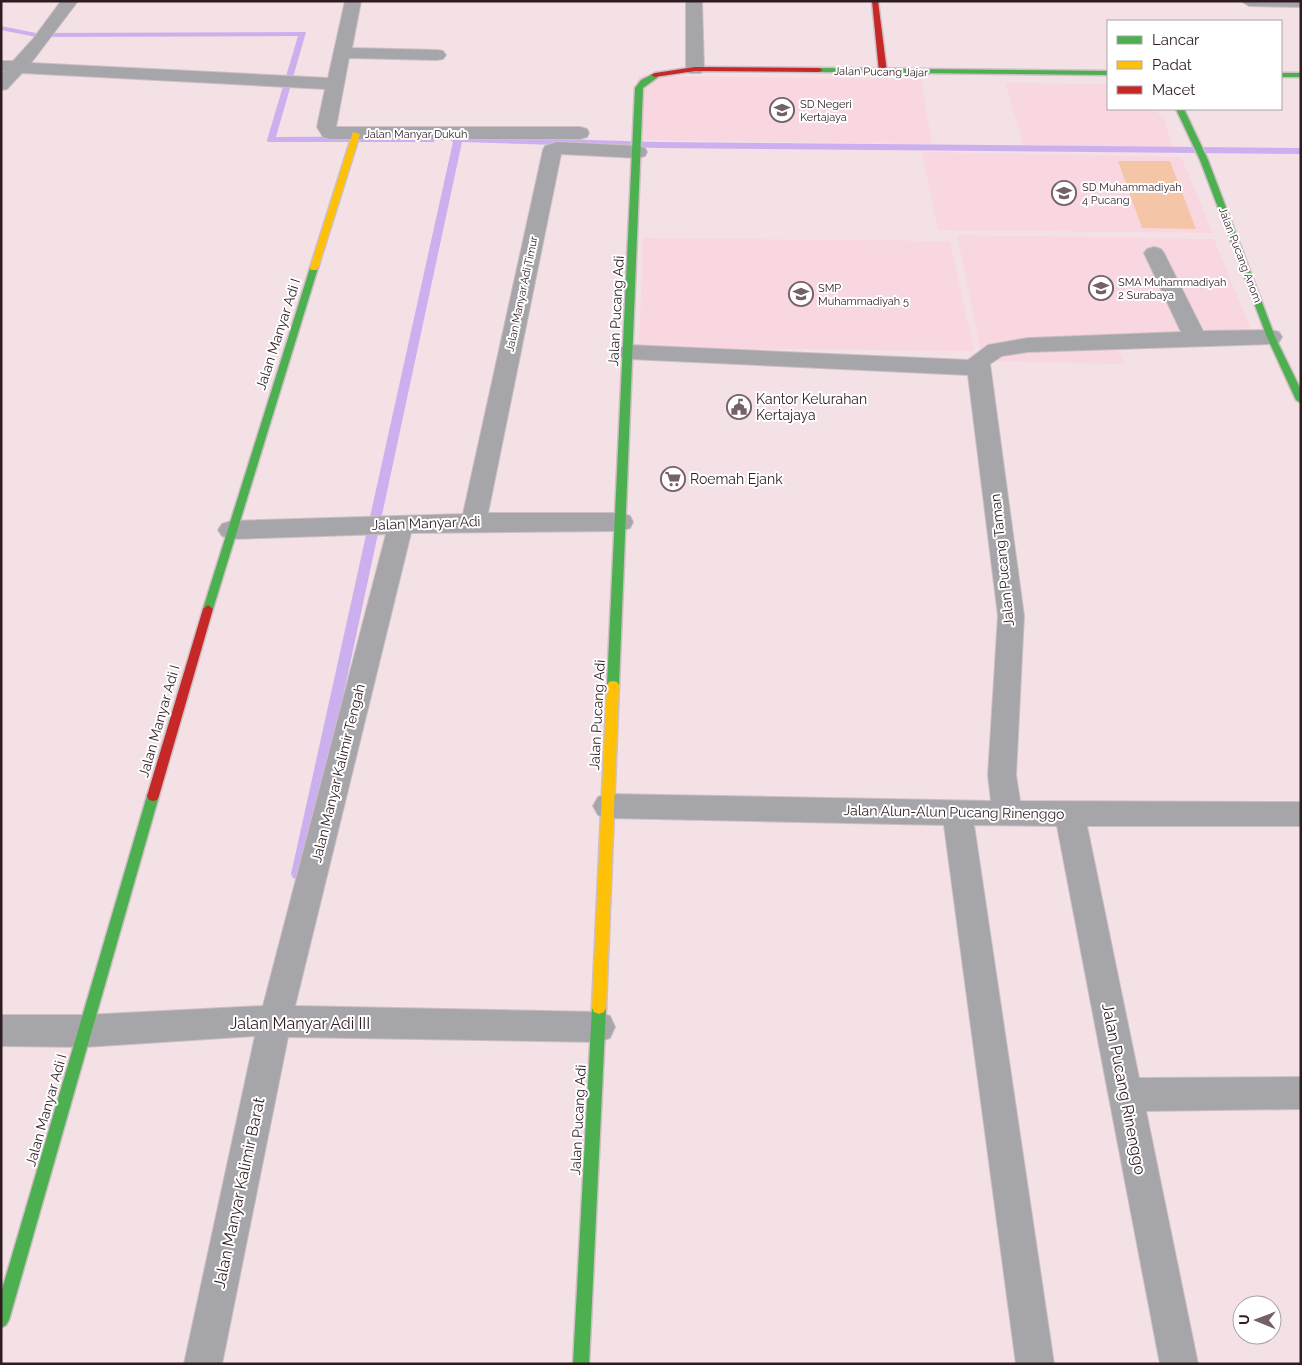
<svg xmlns="http://www.w3.org/2000/svg" width="1302" height="1365" font-family="Raleway,sans-serif">
  <style>
    .built { fill: #f9d7e0 }
    .green { fill: #f4c6a7 }
    .lines { fill: none; stroke-linecap: round; stroke-linejoin: round }
    .stream { fill: #ccafee; fill-rule: evenodd }
    .street-casing { stroke: #cebfc4; stroke-width: 2 }
    .fast-casing { stroke: #cebfc4; stroke-width: 3 }
    .slow-casing { stroke: #cebfc4; stroke-width: 3 }
    .jam-casing { stroke: #cebfc4; stroke-width: 3 }
    .street { fill: #a6a6aa; fill-rule: evenodd }
    .fast { fill: #4caf50; fill-rule: evenodd }
    .slow { fill: #ffc107; fill-rule: evenodd }
    .jam { fill: #c62828; fill-rule: evenodd }
    .labels { text-anchor: middle; dominant-baseline: central; stroke-width: 4; stroke-linejoin: round; paint-order: stroke }
    .far-street-label { font-size: 11px; fill: #2f1c22; stroke: #fff }
    .far-poi-label { font-size: 11px; fill: #2f1c22; stroke: #fff; text-anchor: start }
    .street-label { font-size: 14px; fill: #2f1c22; stroke: #fff }
    .poi-label { font-size: 14px; fill: #2f1c22; stroke: #fff; text-anchor: start }
    .near-street-label { font-size: 16px; fill: #2f1c22; stroke: #fff }
  </style>
  <rect width="100%" height="100%" fill="#f3e1e6"/>
  <!-- built -->
  <path class="built" d="M639,76L921,79L932,144L638,140Z
    M1005,83L1108,84V109H1153L1163,117L1173,148L1024,146Z
    M922,152L1181,157L1213,233L938,230Z
    M957,235L1214,239L1255,340H1116L1124,364L983,361Z
    M643,238L950,241L974,351L639,348Z"/>
  <!-- green -->
  <path class="green" d="M1118,161H1170L1196,229L1142,228Z"/>
  <g class="lines">
    <!-- stream -->
    <path class="stream" d="M1,26L36,33L306,32L276,137L433,136L437,139L433,142H268L267,140L298,36L36,37L1,30Z
      M458,136L658,142L1301,148V154L658,148L462,142L305,874L303,878L298,880L293,878L291,874L453,142L449,139Z"/>
    <defs>
      <path id="street" d="M61,1H78L31,63L328,78L345,1H361L352,48L437,50L443,51L446,55L443,59L437,60L349,58L336,127H580L587,129L589,133L587,137L580,139H330L323,137L317,127L325,89L22,73L7,89L1,90V74L4,71H1V61H13L33,39Z
        M686,1H702L704,69L701,73H689L686,69Z
        M1241,1H1301V7L1249,6Z
        M557,142L638,146L645,148L647,152L645,156L638,158L561,154L488,513H621L630,516L633,522L630,528L621,531L411,533L295,1006L598,1012L610,1016L615,1027L610,1038L598,1042L288,1037L222,1364H184L255,1036L85,1047L1,1046V1015H85L263,1006L386,534L231,539L222,536L218,530L222,524L231,521L463,514L543,150L545,146Z
        M1154,247L1161,249L1164,253L1203,331L1271,330L1279,332L1282,337L1279,342L1271,344L1028,352L1002,356L990,364L1024,616L1016,775L1020,801L1301,802V826H1087L1139,1078L1301,1077V1109L1146,1111L1198,1364H1160L1057,826L974,825L1054,1364H1016L944,825L608,818L598,815L593,806L598,797L608,794L991,801L988,775L998,616L968,375L629,359L621,357L618,352L621,347L629,345L968,360L988,345L1028,338L1181,332L1144,253L1147,249Z"/>
      <path id="fast" d="M816,68L1108,71V75L819,72L815,70Z
        M655,73H658V77L643,88L619,685L617,688H609L607,685L635,88L641,80Z
        M1281,73H1301V77H1281Z
        M1176,109H1184L1208,160L1275,337L1301,390V403L1296,400L1267,337L1200,160Z
        M314,265L318,268L213,609L208,613L204,612L203,609L310,268Z
        M153,791L157,792L159,796L9,1320L6,1325L1,1328V1293L147,796L149,792Z
        M599,1002L604,1004L606,1008L589,1364H573L592,1008L594,1004Z"/>
      <path id="slow" d="M353,132L360,134L318,268L317,270H311L310,268Z
        M613,681L617,682L619,685L606,1008L604,1012L599,1014L594,1012L592,1008L607,685L609,682Z"/>
      <path id="jam" d="M872,1H878L887,72L883,74L879,72Z
        M695,67L819,68L823,70L819,72L695,71L655,77L651,75L655,73Z
        M208,605L213,609L159,796L157,800L153,801L149,800L147,796L203,609Z"/>
    </defs>
    <!-- street casing -->
    <use href="#street" class="street-casing"/>
    <!-- fast casing -->
    <use href="#fast" class="fast-casing"/>
    <!-- slow casing -->
    <use href="#slow" class="slow-casing"/>
    <!-- jam casing -->
    <use href="#jam" class="jam-casing"/>
    <!-- street -->
    <use href="#street" class="street"/>
    <!-- fast -->
    <use href="#fast" class="fast"/>
    <!-- slow -->
    <use href="#slow" class="slow"/>
    <!-- jam -->
    <use href="#jam" class="jam"/>
  </g>
  <!-- icons -->
  <defs>
    <symbol id="school-ring" viewBox="-11 -11 22 22"><circle r="9.5" fill="#fff" stroke="#746167" stroke-width="1.5"/><path d="M0-5L7-2L0 1L-7-2ZM-4 1L0 2.5L4 1V4Q0 6-4 4Z" fill="#746167"/></symbol>
    <symbol id="civic-ring" viewBox="-11 -11 22 22"><circle r="9.5" fill="#fff" stroke="#746167" stroke-width="1.5"/><path d="M-.6-6.5H3V-4.5H.6V-3L4-1V1h2V6H-6V1h2V-1L-.6-3ZM-1.2 2.5V6h2.4V2.5Z" fill="#746167"/></symbol>
    <symbol id="supermarket-ring" viewBox="-11 -11 22 22"><circle r="9.5" fill="#fff" stroke="#746167" stroke-width="1.5"/><path d="M-6-5.5h2.5l.6 2H6L4.5 2H-2.5L-4.4-4H-6ZM-1.5 3.2a1.3 1.3 0 1 0 .1 0ZM3 3.2a1.3 1.3 0 1 0 .1 0Z" fill="#746167"/></symbol>
  </defs>
  <g fill-rule="evenodd">
    <use href="#school-ring" x="768" y="96" width="28" height="28"/>
    <use href="#school-ring" x="1050" y="179" width="28" height="28"/>
    <use href="#school-ring" x="1087" y="274" width="28" height="28"/>
    <use href="#school-ring" x="787" y="280" width="28" height="28"/>
    <use href="#civic-ring" x="725" y="393" width="28" height="28"/>
    <use href="#supermarket-ring" x="659" y="465" width="28" height="28"/>
  </g>
  <g class="labels">
    <!-- far-street labels -->
    <g class="far-street-label">
      <text transform="translate(881 72) rotate(1)">Jalan Pucang Jajar</text>
      <text x="416" y="134">Jalan Manyar Dukuh</text>
      <text transform="translate(1240 255) rotate(69)">Jalan Pucang Anom</text>
      <text transform="translate(522 294) rotate(-78)">Jalan Manyar Adi Timur</text>
    </g>
    <!-- far-poi labels -->
    <g class="far-poi-label">
      <text x="800" y="104">SD Negeri<tspan x="800" dy="13">Kertajaya</tspan></text>
      <text x="1082" y="187">SD Muhammadiyah<tspan x="1082" dy="13">4 Pucang</tspan></text>
      <text x="1118" y="282">SMA Muhammadiyah<tspan x="1118" dy="13">2 Surabaya</tspan></text>
      <text x="818" y="288">SMP<tspan x="818" dy="13">Muhammadiyah 5</tspan></text>
    </g>
    <!-- street labels -->
    <g class="street-label">
      <text transform="translate(616 311) rotate(-87)">Jalan Pucang Adi</text>
      <text transform="translate(278 334) rotate(-72)">Jalan Manyar Adi I</text>
      <text transform="translate(426 523) rotate(-2)">Jalan Manyar Adi</text>
      <text transform="translate(1002 560) rotate(-96)">Jalan Pucang Taman</text>
      <text transform="translate(597 715) rotate(-87)">Jalan Pucang Adi</text>
      <text transform="translate(159 721) rotate(-74)">Jalan Manyar Adi I</text>
      <text transform="translate(338 773) rotate(-76)">Jalan Manyar Kalimir Tengah</text>
      <text transform="translate(954 812) rotate(1)">Jalan Alun-Alun Pucang Rinenggo</text>
      <text transform="translate(46 1110) rotate(-74)">Jalan Manyar Adi I</text>
      <text transform="translate(578 1120) rotate(-87)">Jalan Pucang Adi</text>
    </g>
    <!-- poi labels -->
    <g class="poi-label">
      <text x="756" y="399">Kantor Kelurahan<tspan x="756" dy="16">Kertajaya</tspan></text>
      <text x="690" y="479">Roemah Ejank</text>
    </g>
    <!-- near-street labels -->
    <g class="near-street-label">
      <text x="300" y="1023">Jalan Manyar Adi III</text>
      <text transform="translate(1124 1089) rotate(79)">Jalan Pucang Rinenggo</text>
      <text transform="translate(239 1193) rotate(-78)">Jalan Manyar Kalimir Barat</text>
    </g>
  </g>
  <!-- border -->
  <rect width="1302" height="1365" fill="none" stroke="#2f1c22" stroke-width="5"/>
  <!-- legend -->
  <rect x="1107" y="20" width="175" height="90" fill="#ffffff" stroke="#aca4a7"/>
  <rect x="1117" y="36" width="25" height="8" fill="#4caf50" stroke="#aca4a7"/>
  <text x="1152" y="45" font-size="15" fill="#2f1c22">Lancar</text>
  <rect x="1117" y="61" width="25" height="8" fill="#ffc107" stroke="#aca4a7"/>
  <text x="1152" y="70" font-size="15" fill="#2f1c22">Padat</text>
  <rect x="1117" y="86" width="25" height="8" fill="#c62828" stroke="#aca4a7"/>
  <text x="1152" y="95" font-size="15" fill="#2f1c22">Macet</text>
  <!-- north arrow -->
  <g transform="translate(1257 1320) rotate(271)"><circle r="24" fill="#ffffff" stroke="#aca4a7"/>
  <path d="M0-4L9 19L0 12L-9 19Z" fill="#746167"/>
  <text y="-8" font-size="14" font-weight="bold" text-anchor="middle" fill="#2f1c22">U</text>
  </g>
</svg>
